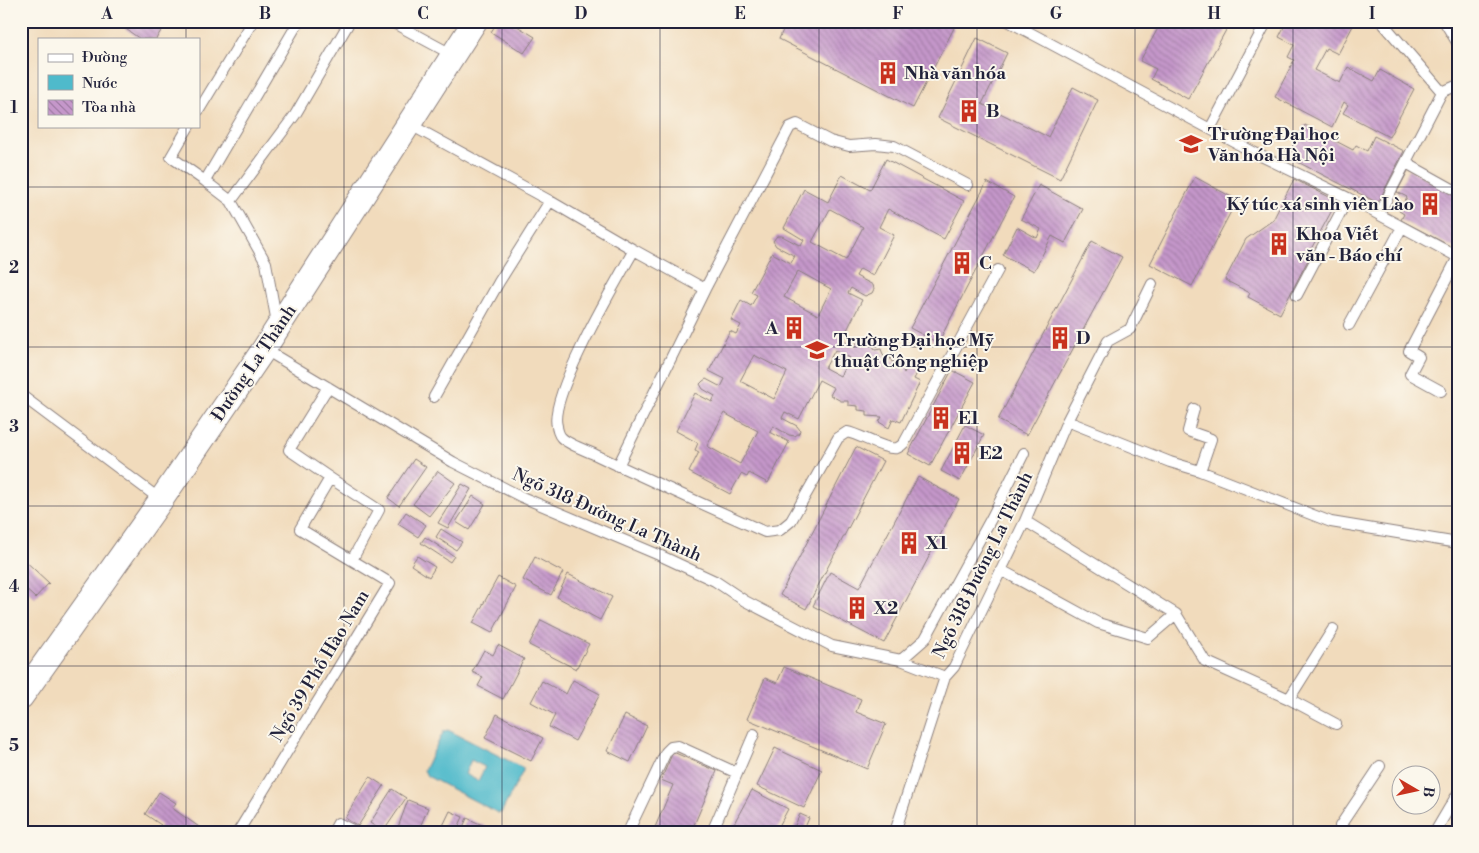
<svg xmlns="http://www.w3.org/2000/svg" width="1479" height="853" font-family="'Libre Bodoni',serif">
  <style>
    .water { fill: #4fbacb; stroke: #386e83; fill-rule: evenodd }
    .building { fill: url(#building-back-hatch); fill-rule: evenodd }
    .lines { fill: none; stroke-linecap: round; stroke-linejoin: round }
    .service-casing { stroke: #8a7e7c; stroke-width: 12 }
    .tertiary-casing { stroke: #8a7e7c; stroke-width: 26 }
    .service { stroke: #fff; stroke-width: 10 }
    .tertiary { stroke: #fff; stroke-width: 24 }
    .grid { fill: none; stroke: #22223b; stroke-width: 1; stroke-opacity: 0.55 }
    .labels { text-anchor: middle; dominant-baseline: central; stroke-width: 4; stroke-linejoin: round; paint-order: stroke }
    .poi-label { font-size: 18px; font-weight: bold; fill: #22223b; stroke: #fbf7ec; text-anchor: start }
    .street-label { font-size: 18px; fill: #22223b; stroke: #fbf7ec }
    .neatline { fill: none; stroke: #22223b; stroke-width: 2 }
    .grid-label { font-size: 16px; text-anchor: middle; font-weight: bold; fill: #22223b }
  </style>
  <defs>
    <pattern id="building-back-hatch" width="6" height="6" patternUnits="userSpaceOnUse" patternTransform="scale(1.25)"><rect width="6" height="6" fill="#c597ca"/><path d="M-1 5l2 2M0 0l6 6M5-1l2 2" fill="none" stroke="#a07ba5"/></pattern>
  </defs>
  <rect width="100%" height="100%" fill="#fbf7ec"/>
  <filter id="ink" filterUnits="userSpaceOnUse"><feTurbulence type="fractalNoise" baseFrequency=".02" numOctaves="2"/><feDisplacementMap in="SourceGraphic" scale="10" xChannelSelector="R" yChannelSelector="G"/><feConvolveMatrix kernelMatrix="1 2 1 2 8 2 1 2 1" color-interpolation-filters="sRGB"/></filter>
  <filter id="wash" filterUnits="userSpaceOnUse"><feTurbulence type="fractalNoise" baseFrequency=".0096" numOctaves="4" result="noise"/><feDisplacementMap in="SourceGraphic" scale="20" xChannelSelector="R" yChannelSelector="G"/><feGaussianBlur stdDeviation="1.12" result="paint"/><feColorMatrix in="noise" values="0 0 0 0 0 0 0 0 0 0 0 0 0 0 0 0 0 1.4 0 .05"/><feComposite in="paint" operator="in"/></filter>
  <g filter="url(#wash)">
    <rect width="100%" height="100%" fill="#f1dbbc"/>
    <!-- water -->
    <path class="water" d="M448,730L523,768V771L501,813H498L427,776L424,770L444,731ZM471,760L485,767L478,781L465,774Z"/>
    <g id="blocks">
      <!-- building -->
      <path class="building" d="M127,21H167L156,39H140L123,27Z
        M498,21H509L535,37L524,53L491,32Z
        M787,21H942L954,28L913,108L779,39Z
        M1162,21H1231L1188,99L1151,79L1156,69L1140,61Z
        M1287,21L1355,22L1338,54L1326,48L1314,70L1340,83L1348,67L1374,81L1380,70L1414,89L1389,137L1343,113L1348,105L1344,102L1332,127L1275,97L1294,60L1288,57L1294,45L1279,37Z
        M977,38L1007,53L982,104L1048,137L1073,87L1098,100L1060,179L938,118Z
        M1305,125L1353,150L1356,145L1367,151L1374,136L1404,151L1378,203L1288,157Z
        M886,159L964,201L944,239L888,209L879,227L894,235L873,276L860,269L856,276L873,285L874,289L872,293L865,296L851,288L848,293L862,300L842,340L855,347L860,337L872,343L875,350L881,349L884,357L889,355L892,362L899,359L904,373L908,364L919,369L914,379L920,382L901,422L893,419L889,428L879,422L882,417L867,416V411L858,410V406L848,405V401H841L830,395L834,388L819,380L799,419L785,412L782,418L797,426L800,430L799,433L795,436L789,435L773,426L770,432L789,442L768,483L749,473L747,477L741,474L730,494L689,472L699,452L695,450L698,443L676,431L695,393L712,402L715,396L703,389L700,384L703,381L706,379L721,387L725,379L709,371L730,331L736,334L741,325L731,320L741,300L751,306L757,295L751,292L772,253L791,263L795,256L776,246L773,241L777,236H782L801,246L804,240L784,228L804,189L828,202L842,175L870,190ZM830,209L863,227L846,260L812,242ZM798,271L831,289L818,315L784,297ZM835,350L850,358L840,376L825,368ZM754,355L787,372L774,399L740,381ZM724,413L758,431L740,464L707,446Z
        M1409,169L1458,195L1456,249L1401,220L1404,214L1399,211L1407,197L1397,192Z
        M1195,177L1237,200L1192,286L1150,264Z
        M1294,179L1337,201L1311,249L1317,252L1312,263L1308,260L1280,314L1248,297L1250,293L1225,280L1246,239L1273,220Z
        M987,182L1014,197L938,343L910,328Z
        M1039,185L1083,209L1065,243L1052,236L1034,271L1003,255L1017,227L1037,238L1041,229L1021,219Z
        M1092,241L1122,257L1027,435L998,420Z
        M952,370L975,382L930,466L908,454Z
        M965,425L984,435L960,481L941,471Z
        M856,447L883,461L806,609L780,595Z
        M414,459L426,467L399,506L388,498Z
        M438,471L455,483L429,516L413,504Z
        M918,477L959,499L884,643L813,606L830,572L859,588Z
        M462,484L471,489L448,528L438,523Z
        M473,496L485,504L469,530L456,522Z
        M406,512L426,525L418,537L398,524Z
        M441,529L462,542L456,550L436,537Z
        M425,537L454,556L450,562L421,543Z
        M417,556L435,567L429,577L411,565Z
        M21,557L49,583L35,598L21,585Z
        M535,557L563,572L551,595L523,580Z
        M568,574L612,597L600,620L557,597Z
        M498,577L516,587L492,633L473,623Z
        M541,620L589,644L576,669L529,645Z
        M498,645L524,659L503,699L478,686L483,677L472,672L484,650L493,655Z
        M784,667L861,699L856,712L886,724L867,769L747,719L765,678L777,683Z
        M573,680L600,694L575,741L549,727L555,715L531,702L542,681L566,694Z
        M497,714L543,738L531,761L485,738Z
        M625,715L647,726L630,762L607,751Z
        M775,748L822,770L804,808L757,786Z
        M673,752L717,771L691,832H653L673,785L661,780Z
        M370,777L384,786L358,826L345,818Z
        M392,789L406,798L383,832L370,823Z
        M752,790L788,809L776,832H740L732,827Z
        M159,792L176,803L172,808L202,829L200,832H157L161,825L145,814Z
        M408,800L428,808L418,832L397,830Z
        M450,811L463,817L456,832H440Z
        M800,814L809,818L803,832H792Z
        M467,818L491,829L497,832H461Z"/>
    </g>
  </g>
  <g filter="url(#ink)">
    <use href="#blocks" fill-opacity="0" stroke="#8a7e7c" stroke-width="1"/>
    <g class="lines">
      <defs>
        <path id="service" d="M390,21L453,55
          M1008,21L1255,153L1348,198L1458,257
          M1381,21L1442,92
          M1444,21L1458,44
          M199,110L253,21
          M409,124L550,201L634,250L705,289
          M189,126L171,157L205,181
          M1210,129L1267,21
          M1406,163L1458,192
          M231,201L205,181L299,21
          M1379,214L1442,92L1458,85
          M634,250C617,280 548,397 557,426C557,429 559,435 561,437C568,445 589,451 598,456C653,482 709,507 765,532L780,530L791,521L838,438L847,432C859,434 887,451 897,448C900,447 902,445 904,443L998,270
          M1297,295L1348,198
          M277,323L266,263L231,201L295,115L350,21
          M1349,325L1402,227
          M264,349L453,462L522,497L659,555L715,581L745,601L832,646L901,660L945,677
          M1441,391L1410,374L1419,357L1409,351L1458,257
          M21,395L161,500
          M434,397L499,282L550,201
          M1194,409L1188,431L1211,439L1200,471
          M1067,421L1170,462L1200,471L1331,522L1458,543
          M618,466L705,289L790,127L797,124L830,141L849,146L876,144L894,146L968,185
          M330,478L379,510L352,560
          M1025,521L1176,614L1205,661L1289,699L1336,724
          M1001,570L1098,623L1148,638L1176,614
          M901,660L925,639L992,517L1024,453
          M1289,699L1333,629
          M238,832L390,583L300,529L330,478L289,450L328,387
          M333,832L338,823L356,832
          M628,832L666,752L671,747L678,746L737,773
          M712,832L754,734
          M895,832L945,677L954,667L1025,521L1067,421L1108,341L1130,329L1152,284
          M1349,832L1340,826L1380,766
          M1435,832L1458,793"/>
        <path id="tertiary" d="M21,697L161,500L264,349L475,21"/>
      </defs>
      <!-- service casing -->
      <use href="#service" class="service-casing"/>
      <!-- tertiary casing -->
      <use href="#tertiary" class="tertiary-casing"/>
      <!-- service -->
      <use href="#service" class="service"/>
      <!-- tertiary -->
      <use href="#tertiary" class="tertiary"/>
    </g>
  </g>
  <!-- grid -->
  <path class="grid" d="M186,21V39M344,21V832M502,21V832M660,21V832M819,21V832M977,21V832M1135,21V832M1293,21V832M186,126V832M21,187H1458M21,347H1458M21,506H1458M21,666H1458"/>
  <!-- icons -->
  <defs>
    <symbol id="building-bare" viewBox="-9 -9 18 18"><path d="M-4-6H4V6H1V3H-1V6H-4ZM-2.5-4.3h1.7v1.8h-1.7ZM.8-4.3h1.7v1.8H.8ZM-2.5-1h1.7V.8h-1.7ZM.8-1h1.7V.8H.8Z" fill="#c8321e" stroke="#fbf7ec" stroke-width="2.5" paint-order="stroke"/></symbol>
    <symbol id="university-bare" viewBox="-9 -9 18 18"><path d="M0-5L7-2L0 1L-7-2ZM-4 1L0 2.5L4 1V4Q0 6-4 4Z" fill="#c8321e" stroke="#fbf7ec" stroke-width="2.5" paint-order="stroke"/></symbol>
  </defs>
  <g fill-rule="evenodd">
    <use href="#building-bare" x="872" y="57" width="32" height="32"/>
    <use href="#building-bare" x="953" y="95" width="32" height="32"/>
    <use href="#university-bare" x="1175" y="128" width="32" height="32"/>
    <use href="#building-bare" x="1414" y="188" width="32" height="32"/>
    <use href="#building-bare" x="1263" y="228" width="32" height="32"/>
    <use href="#building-bare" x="946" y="247" width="32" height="32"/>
    <use href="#building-bare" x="778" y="312" width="32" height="32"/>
    <use href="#building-bare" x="1044" y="322" width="32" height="32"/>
    <use href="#university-bare" x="801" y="334" width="32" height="32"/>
    <use href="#building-bare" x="925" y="402" width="32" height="32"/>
    <use href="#building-bare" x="946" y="437" width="32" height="32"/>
    <use href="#building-bare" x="893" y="527" width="32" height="32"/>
    <use href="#building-bare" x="841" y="592" width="32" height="32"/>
  </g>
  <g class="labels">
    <!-- poi labels -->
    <g class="poi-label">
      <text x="904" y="73">Nhà văn hóa</text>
      <text x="986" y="111">B</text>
      <text x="1208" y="134">Trường Đại học<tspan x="1208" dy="21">Văn hóa Hà Nội</tspan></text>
      <text x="1414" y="204" text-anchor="end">Ký túc xá sinh viên Lào</text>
      <text x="1296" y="234">Khoa Viết<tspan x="1296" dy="21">văn - Báo chí</tspan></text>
      <text x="979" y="263">C</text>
      <text x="778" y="328" text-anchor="end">A</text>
      <text x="1076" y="338">D</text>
      <text x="834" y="340">Trường Đại học Mỹ<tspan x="834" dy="21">thuật Công nghiệp</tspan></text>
      <text x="958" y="418">E1</text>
      <text x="979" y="453">E2</text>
      <text x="926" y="543">X1</text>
      <text x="874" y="608">X2</text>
    </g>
    <!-- street labels -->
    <g class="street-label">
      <text transform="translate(254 363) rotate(-56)">Đường La Thành</text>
      <text transform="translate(607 515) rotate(24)">Ngõ 318 Đường La Thành</text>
      <text transform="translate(983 565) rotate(-64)">Ngõ 318 Đường La Thành</text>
      <text transform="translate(320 666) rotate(-59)">Ngõ 39 Phố Hào Nam</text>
    </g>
  </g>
  <!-- margin -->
  <rect width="1479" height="853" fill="none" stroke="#fbf7ec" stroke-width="55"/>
  <!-- legend -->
  <rect x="38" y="38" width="162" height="90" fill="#fbf7ec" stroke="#a4a2a5"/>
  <rect x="48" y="54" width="25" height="8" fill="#ffffff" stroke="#a4a2a5"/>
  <text x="82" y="62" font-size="15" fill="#22223b">Đường</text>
  <rect x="48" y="75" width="25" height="15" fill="#4fbacb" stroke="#a4a2a5"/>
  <text x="82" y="88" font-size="15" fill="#22223b">Nước</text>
  <rect x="48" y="100" width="25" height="15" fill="url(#building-back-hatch)" stroke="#a4a2a5"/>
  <text x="82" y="112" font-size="15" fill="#22223b">Tòa nhà</text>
  <!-- north arrow -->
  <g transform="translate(1416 790) rotate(99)"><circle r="24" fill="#fbf7ec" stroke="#a4a2a5"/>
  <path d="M0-4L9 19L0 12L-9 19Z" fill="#c8321e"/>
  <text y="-8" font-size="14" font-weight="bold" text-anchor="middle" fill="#22223b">B</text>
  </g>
  <rect x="28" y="28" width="1424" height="798" class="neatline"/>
  <g class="grid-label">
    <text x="107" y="19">A</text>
    <text x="265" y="19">B</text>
    <text x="423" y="19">C</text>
    <text x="581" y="19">D</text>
    <text x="740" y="19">E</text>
    <text x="898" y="19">F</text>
    <text x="1056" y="19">G</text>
    <text x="1214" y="19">H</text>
    <text x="1372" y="19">I</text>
    <text x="14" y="113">1</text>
    <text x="14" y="273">2</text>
    <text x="14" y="432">3</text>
    <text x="14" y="592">4</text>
    <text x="14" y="751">5</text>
  </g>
</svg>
